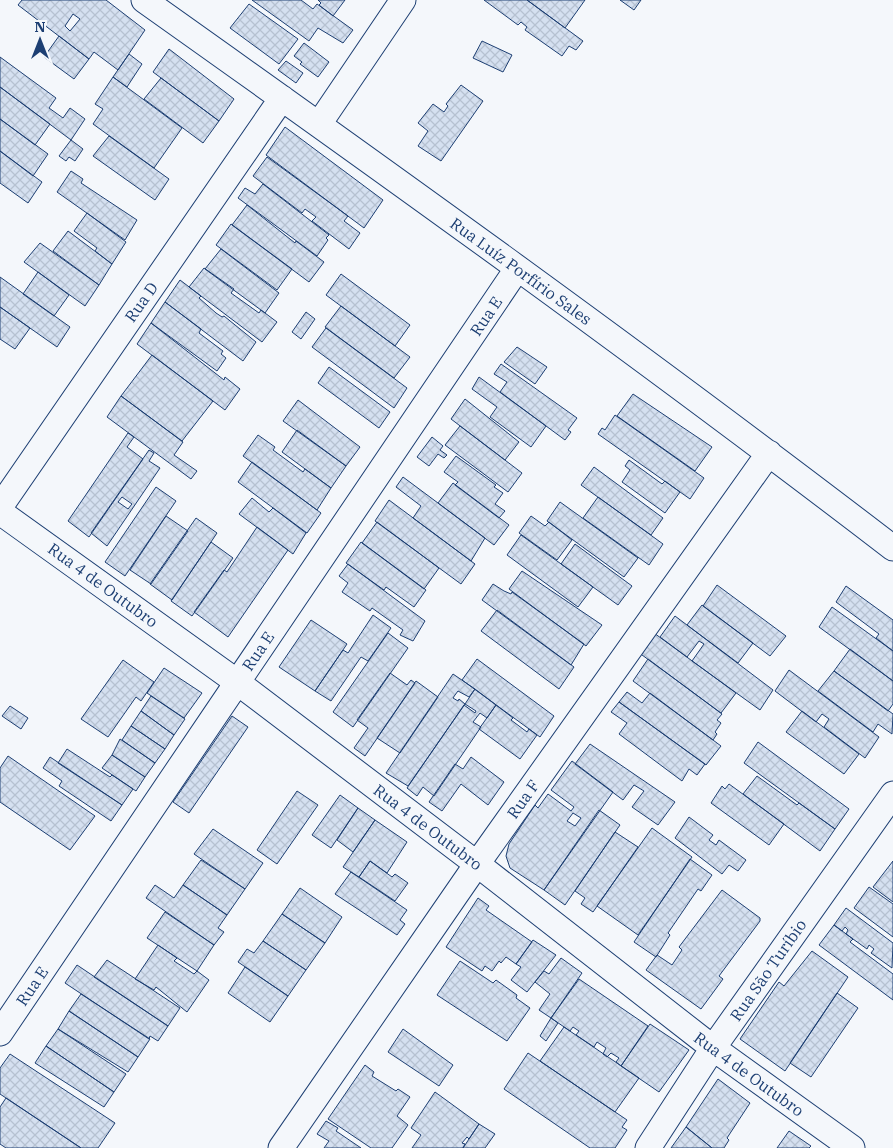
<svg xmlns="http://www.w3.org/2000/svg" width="893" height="1148" font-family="'IBM Plex Serif',serif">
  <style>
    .building { fill: url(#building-cross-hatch); stroke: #1d3f73; fill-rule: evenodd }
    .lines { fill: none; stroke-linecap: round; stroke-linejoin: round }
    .street-casing { stroke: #1d3f73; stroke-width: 27 }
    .street { stroke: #f4f7fb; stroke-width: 25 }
    .labels { text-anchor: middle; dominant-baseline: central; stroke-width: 4; stroke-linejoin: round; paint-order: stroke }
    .street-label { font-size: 16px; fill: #1d3f73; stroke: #f4f7fb }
  </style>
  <defs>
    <pattern id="building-cross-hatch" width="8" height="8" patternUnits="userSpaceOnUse" patternTransform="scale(1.25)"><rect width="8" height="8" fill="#d5e0f0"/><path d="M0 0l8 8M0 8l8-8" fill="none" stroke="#b6c1d1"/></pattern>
  </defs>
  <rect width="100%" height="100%" fill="#f4f7fb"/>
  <!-- building -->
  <path class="building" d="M22,0H106L145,30L118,70L94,52L89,59L18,5ZM73,14L80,19L70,31L65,26Z
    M252,0H301L313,9L317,4L353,30L343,43L318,28L309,41Z
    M318,0H345L333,16L319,5L321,3Z
    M484,0H527L583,41L576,50L569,46L562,56L525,30L527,27L521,22L518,25Z
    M527,0H585L565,28Z
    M620,0H641L634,10Z
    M249,4L298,39L279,64L230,28Z
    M59,36L89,59L74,79L44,57Z
    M482,41L512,55L503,72L473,58Z
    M304,43L329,62L318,77L300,64L302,62L294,56Z
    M169,49L234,99L219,121L153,72Z
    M129,54L142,64L127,87L113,77Z
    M0,57L56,98L49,108L63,118L70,108L85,119L71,140L0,87Z
    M286,61L303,73L296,83L278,70Z
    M113,77L182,128L154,168L93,124L103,109L95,104Z
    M161,78L219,121L203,143L144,99Z
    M461,85L483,101L441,161L418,146L428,131L418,123L433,104L444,112L448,106L446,104Z
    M0,87L50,124L35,145L0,119Z
    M0,119L48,154L33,176L0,151Z
    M285,127L383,200L364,228L266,155Z
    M109,136L169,179L155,200L93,156Z
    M71,140L83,149L75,161L69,157L66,161L59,156Z
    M0,151L42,182L28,203L0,183Z
    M267,157L348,216L344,221L360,233L349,249L312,221L316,217L305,209L302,213L253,176Z
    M71,171L83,179L81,183L137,220L125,240L57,192Z
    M263,184L329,235L326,238L328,240L317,256L238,198L245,188L255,194Z
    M247,205L295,243L296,241L324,262L309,282L232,225Z
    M87,213L126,242L112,264L95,251L97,248L74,231Z
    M231,224L292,269L277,290L216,245Z
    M68,231L112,264L99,285L53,251Z
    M40,243L99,285L85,306L24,262Z
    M221,249L279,293L265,313L205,269Z
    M204,268L234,289L231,293L259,313L261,310L277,322L262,342L189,287Z
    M38,272L69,295L54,316L23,294Z
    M341,274L410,325L395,346L326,295Z
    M0,277L70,327L57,347L0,307Z
    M180,280L201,296L199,298L216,313L222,317L224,316L256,342L243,361L165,302Z
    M165,302L201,329L199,333L223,351L221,354L226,358L217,371L151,323Z
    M341,306L410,357L394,378L325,327Z
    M0,307L30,328L15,349L0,339Z
    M306,312L315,319L301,339L292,332Z
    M151,323L224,380L225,377L240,389L225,410L137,344Z
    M326,328L407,388L394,408L312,347Z
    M517,347L547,367L535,384L504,362Z
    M152,355L213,401L182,441L121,396Z
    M501,364L577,418L568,430L571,432L565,440L500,392L507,382L494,374Z
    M329,367L390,412L379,428L318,383Z
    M479,377L546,426L531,447L490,417L497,407L472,389Z
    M633,394L712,447L695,471L617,416Z
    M121,396L183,442L174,455L197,471L191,479L107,417Z
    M465,399L519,442L505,460L451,419Z
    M298,400L360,447L346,466L283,421Z
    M615,415L704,478L690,499L598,434L602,428L605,430Z
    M460,426L522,473L508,492L445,445Z
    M297,430L346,466L331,488L282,452Z
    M128,433L134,437L127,447L143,459L89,537L68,521Z
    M258,435L275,447L273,450L303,472L305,469L331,488L317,510L243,456Z
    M432,437L443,446L440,450L447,455L444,458L438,454L429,466L417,457Z
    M149,450L154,453L149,461L160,468L107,546L91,533ZM122,497L132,504L128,509L118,502Z
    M456,456L496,485L494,487L503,493L495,504L505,511L499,518L455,485L458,482L444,472Z
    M629,460L662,484L665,481L680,492L665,513L622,482L630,470L625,466Z
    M252,462L321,513L307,533L238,482Z
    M594,467L663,518L651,535L581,485Z
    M403,477L485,538L471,561L413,518L421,506L396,487Z
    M453,483L509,525L494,545L438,503Z
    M156,487L176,501L125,576L105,562Z
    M598,497L663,544L649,565L583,518Z
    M252,498L269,512L273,508L306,533L293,554L239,514Z
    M389,500L475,564L461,584L375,521Z
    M560,502L638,558L624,577L547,521Z
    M166,516L188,531L151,584L130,570Z
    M531,516L545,526L549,522L572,540L557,560L519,533Z
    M196,518L217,533L172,600L150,584Z
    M377,522L439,568L424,589L362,543Z
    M257,527L288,550L228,637L194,612L224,570L227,572Z
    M521,535L593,587L578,607L507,555Z
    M211,542L233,558L192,616L171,601Z
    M361,542L426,590L414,607L386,587L384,590L346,563Z
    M575,544L632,586L618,605L561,564Z
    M348,564L425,621L413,641L400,635L403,630L372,608L370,611L342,592L348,583L339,576Z
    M522,571L602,625L586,646L509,589Z
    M493,584L504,591L511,594L512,592L584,644L571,665L482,600Z
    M717,585L786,636L770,656L703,606Z
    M846,586L893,620V651L876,638L879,634L836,602Z
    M702,605L753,643L738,663L687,625Z
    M832,607L893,651V681L819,627Z
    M497,610L574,667L559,689L481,631Z
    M373,615L391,628L368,661L361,657L331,701L315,691L343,650L348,653Z
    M675,616L773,690L760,710L692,661L704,644L699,641L687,657L660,637Z
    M311,620L347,644L315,691L279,667Z
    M388,633L408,648L353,727L333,712Z
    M654,633L736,693L721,713L638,652Z
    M850,649L893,681V704L888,711L834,671Z
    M477,659L554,716L540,737L462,680Z
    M648,659L722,714L717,720L721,723L715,732L717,734L713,740L633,681Z
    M123,660L154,682L141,701L136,697L108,737L81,719Z
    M164,668L202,693L184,718L147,693Z
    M789,670L879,737L865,758L824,727L829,719L822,714L816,722L775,691Z
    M834,671L893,714L892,734L878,724L873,732L818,691Z
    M390,673L407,685L411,680L415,683L365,756L354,748L368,728L357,720Z
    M453,674L475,689L469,697L458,691L455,695L453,698L458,701L459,699L465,704L408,786L386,773Z
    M416,681L438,697L400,753L377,738Z
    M475,689L496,705L487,718L480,713L473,722L481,727L434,796L423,787L417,796L407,788L464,705L475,713L476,711L465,704Z
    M627,692L642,703L650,693L721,746L706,765L619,702Z
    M151,696L185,719L174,735L141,711Z
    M619,702L705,764L697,775L689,769L682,781L619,734L627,723L611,712Z
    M496,705L513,718L511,720L527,732L529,729L537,735L520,759L479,729Z
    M10,706L28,718L21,729L2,716Z
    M141,711L174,735L165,749L131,726Z
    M802,711L859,754L844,774L786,732Z
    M232,716L248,727L189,813L173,802Z
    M131,726L165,749L155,763L122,740Z
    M120,739L155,763L145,777L112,755Z
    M758,742L849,809L835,829L744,763Z
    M590,744L675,802L658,825L632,807L644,791L634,785L623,800L575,764Z
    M67,749L110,777L112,775L133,789L122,805L58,763Z
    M112,755L145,777L136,791L102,768Z
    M8,756L95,816L70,850L0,802V768Z
    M50,757L122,805L111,821L59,786L62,781L43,768Z
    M471,757L504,782L488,805L461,784L442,811L429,802L455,764L463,769Z
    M572,761L613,792L544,890L510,868L506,856L509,844L535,805L538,808L548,794L571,811L574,807L551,790ZM573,813L581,818L575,826L567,821Z
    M757,776L797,805L799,803L835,829L820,851L743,794Z
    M729,784L784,824L769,845L711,803L722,786L725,789Z
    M297,791L318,805L277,864L257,850Z
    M340,795L358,808L331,848L312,835Z
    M358,808L375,820L353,852L337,840Z
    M599,810L620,825L565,905L544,890Z
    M689,817L713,835L709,840L716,845L719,840L746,860L738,871L729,865L722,874L675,838Z
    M375,820L407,842L387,873L370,861L359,877L343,867Z
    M652,828L692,857L638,935L597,906Z
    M213,829L263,863L245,889L194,854Z
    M615,832L638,847L593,912L581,904L585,898L575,891Z
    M690,859L712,875L701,891L698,889L668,933L670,935L656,957L634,942Z
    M201,860L245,889L227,915L183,885Z
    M370,861L392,877L395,874L408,883L395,901L359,877Z
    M893,861V902L873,887Z
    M351,872L407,910L400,920L405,924L397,935L335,894Z
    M155,885L174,898L183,885L227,915L218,928L224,932L214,945L146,898Z
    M869,887L893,904V937L854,908Z
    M300,888L342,917L325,943L282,914Z
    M722,890L760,918V921L719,976L723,979L701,1009L646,970L657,955L672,965L682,950L679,947Z
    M478,898L489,906L486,910L532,942L516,964L506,957L501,963L499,961L492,971L485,966L482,971L446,947Z
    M846,908L893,943L892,968L871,953L874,949L869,945L867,949L846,934L848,930L845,927L842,931L834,925Z
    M165,912L214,945L197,971L147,938Z
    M282,914L325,943L306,970L263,941Z
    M834,925L853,939L850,942L893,974V1000L819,945Z
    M533,940L556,955L527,992L511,980L521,967L516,964Z
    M263,941L306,970L288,996L238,962L247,949L254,953Z
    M158,945L177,958L174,961L194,974L197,971L209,980L187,1012L156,987L154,990L135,979Z
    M812,951L848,977L785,1071L740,1039L779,982L784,986Z
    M561,958L582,973L551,1018L539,1010L550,994L535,982L544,971L549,974Z
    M107,960L180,1008L168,1026L94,977Z
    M460,961L493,983L496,980L517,995L516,998L530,1008L507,1041L437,995Z
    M77,965L168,1026L158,1041L150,1036L149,1039L65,983Z
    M245,967L288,996L270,1022L228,993Z
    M579,979L648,1026L621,1066L616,1062L619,1058L611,1053L607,1057L603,1054L606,1048L597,1042L594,1047L576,1035L579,1031L573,1027L570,1031L551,1018Z
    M837,993L858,1008L811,1077L790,1063Z
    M81,994L150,1039L138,1057L69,1011Z
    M69,1011L138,1057L128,1072L58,1029Z
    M551,1018L558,1023L546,1041L540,1036Z
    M650,1024L689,1050L659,1092L621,1066Z
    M564,1027L639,1078L615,1112L540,1061Z
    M58,1029L126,1074L114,1092L46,1046Z
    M403,1029L453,1065L439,1086L388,1052Z
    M46,1046L114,1092L104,1107L35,1063Z
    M528,1053L627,1120L622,1127L627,1130L615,1148H590L504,1089Z
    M10,1054L115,1123L98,1148H81L0,1094V1068Z
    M365,1065L374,1072L372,1076L396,1091L398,1089L410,1097L397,1116L408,1125L392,1148H371L328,1119Z
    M718,1079L750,1103L727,1138L729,1140L724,1148H712L686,1127Z
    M435,1092L479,1124L469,1139L467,1137L462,1143L465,1144L463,1148H412L421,1135L411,1128Z
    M6,1098L81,1148H6L0,1144V1107Z
    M326,1121L338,1128L336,1131L361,1148H324L329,1141L317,1134Z
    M479,1124L495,1134L485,1148H463Z
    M686,1127L712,1148H671Z
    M789,1131L811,1146L809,1148H777Z"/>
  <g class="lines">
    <defs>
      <path id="street" d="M144,0C396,179 648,360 893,548
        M319,124L403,0
        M0,507L282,98
        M0,512L237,682L477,864L713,1048L852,1148
        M0,1033L517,269
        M281,1148L477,864L769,453
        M648,1148L713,1048L893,794"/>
    </defs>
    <!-- street casing -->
    <use href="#street" class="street-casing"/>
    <!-- street -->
    <use href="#street" class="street"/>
  </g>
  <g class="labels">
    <!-- street labels -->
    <g class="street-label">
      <text transform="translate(521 271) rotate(36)">Rua Luíz Porfírio Sales</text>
      <text transform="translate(141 302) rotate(-55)">Rua D</text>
      <text transform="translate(486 316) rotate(-56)">Rua E</text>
      <text transform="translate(103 585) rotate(36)">Rua 4 de Outubro</text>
      <text transform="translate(258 651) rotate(-56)">Rua E</text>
      <text transform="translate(523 799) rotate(-55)">Rua F</text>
      <text transform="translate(428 827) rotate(37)">Rua 4 de Outubro</text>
      <text transform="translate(768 970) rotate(-55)">Rua São Turíbio</text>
      <text transform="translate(32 986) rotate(-56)">Rua E</text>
      <text transform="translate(749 1074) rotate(36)">Rua 4 de Outubro</text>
    </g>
  </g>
  <!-- north arrow -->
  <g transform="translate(40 40)" stroke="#f4f7fb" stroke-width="4" paint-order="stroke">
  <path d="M0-4L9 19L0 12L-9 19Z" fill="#1d3f73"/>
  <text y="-8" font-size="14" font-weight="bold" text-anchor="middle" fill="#1d3f73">N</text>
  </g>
</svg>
